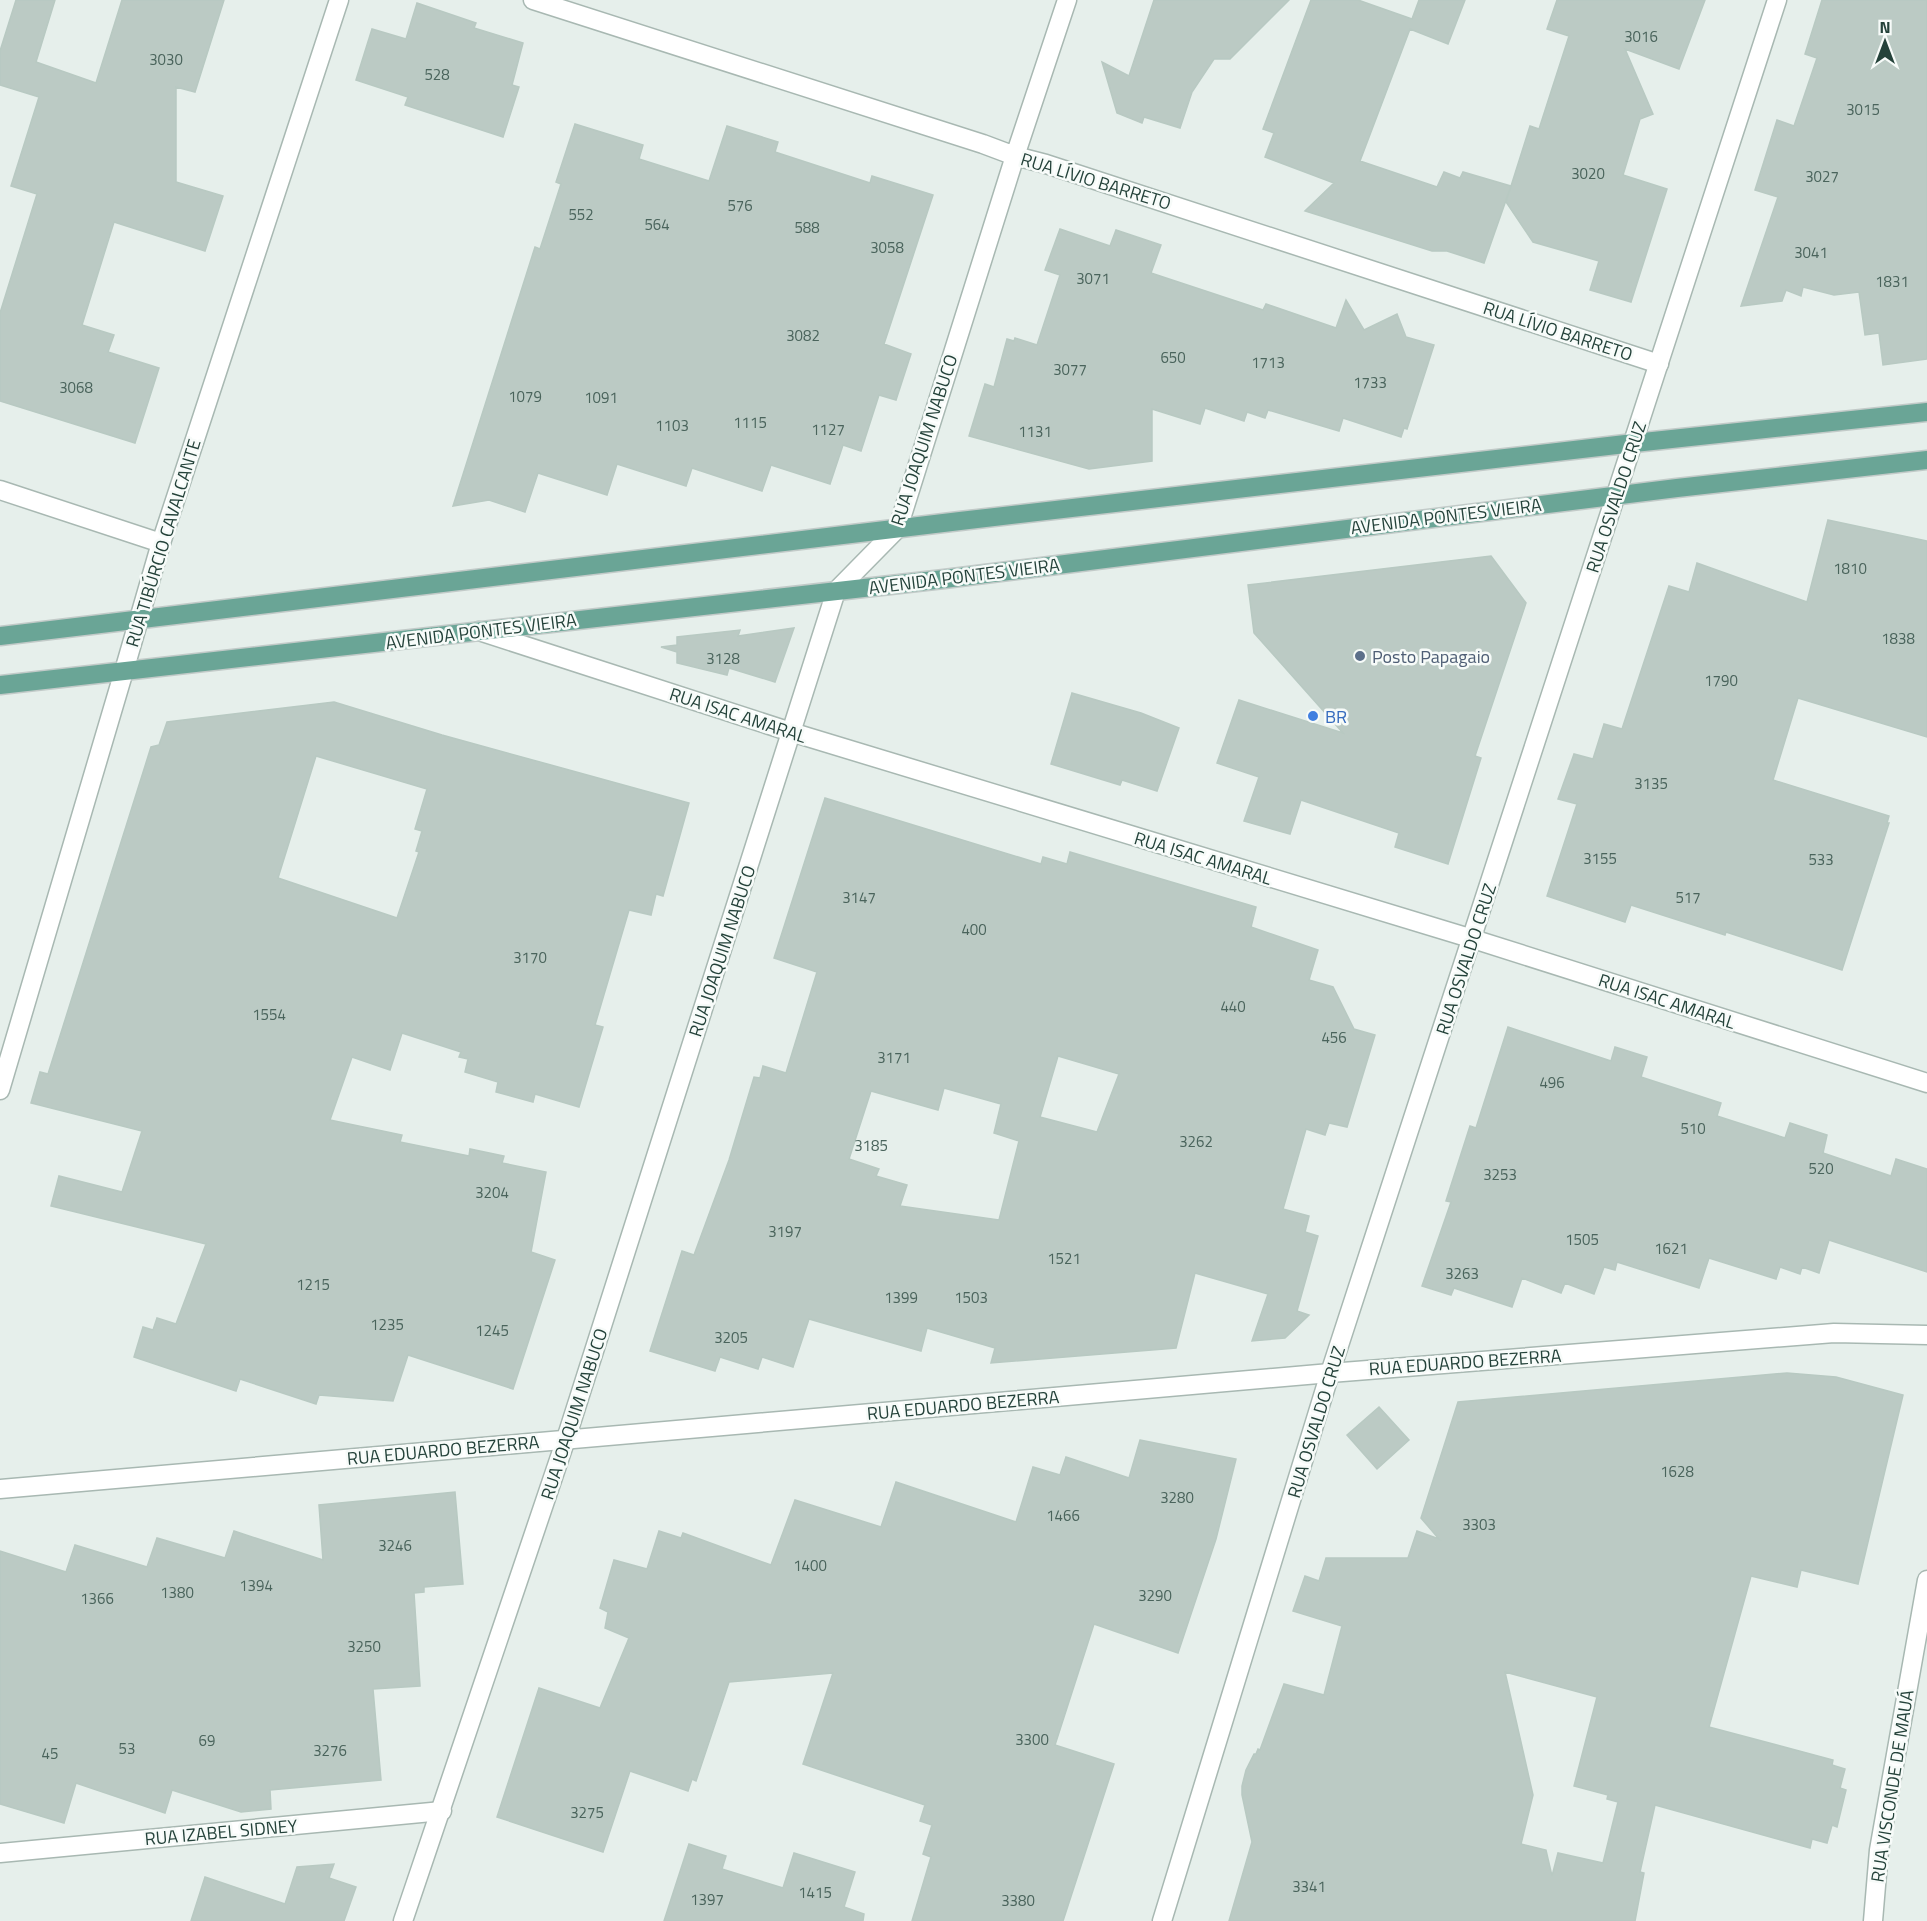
<svg xmlns="http://www.w3.org/2000/svg" width="1927" height="1921" font-family="'Titillium Web',sans-serif">
  <style>
    .building { fill: #bbcac4; stroke: #b8c9c2; stroke-width: 1.5; fill-rule: evenodd }
    .lines { fill: none; stroke-linecap: round; stroke-linejoin: round }
    .minor-casing { stroke: #a8b8b2; stroke-width: 21 }
    .tertiary-casing { stroke: #a8b8b2; stroke-width: 21 }
    .primary-casing { stroke: #c2cac8; stroke-width: 21 }
    .minor { stroke: #fff; stroke-width: 18 }
    .tertiary { stroke: #fff; stroke-width: 18 }
    .primary { stroke: #6aa596; stroke-width: 18 }
    .service-dot { fill: #5c6f8a; stroke: #f7fbf9; stroke-width: 2 }
    .shop-dot { fill: #3f7fe0; stroke: #f7fbf9; stroke-width: 2 }
    .labels { text-anchor: middle; dominant-baseline: central; stroke-width: 5; stroke-linejoin: round; paint-order: stroke }
    .number-label { font-size: 15px; fill: #4a645c }
    .street-label { font-size: 18px; fill: #24423a; stroke: #f7fbf9 }
    .service-label { font-size: 18px; fill: #4e5e75; stroke: #f7fbf9; text-anchor: start }
    .shop-label { font-size: 18px; fill: #366cbe; stroke: #f7fbf9; text-anchor: start }
  </style>
  <rect width="100%" height="100%" fill="#e6efeb"/>
  <!-- building -->
  <path class="building" d="M16,0H55L36,62L96,83L122,0H224L195,92L176,87V182L223,196L205,251L114,222L82,325L114,335L108,352L159,368L135,443L0,401V313L37,194L11,186L39,97L0,85V51Z
    M1154,0H1289L1230,59H1214L1192,92L1180,128L1144,117L1142,123L1117,113L1102,62L1129,76Z
    M1311,0H1358L1412,19L1419,0H1465L1448,44L1410,29L1360,161L1437,187L1444,172L1460,178L1463,172L1511,186L1484,263L1447,251H1432L1305,211L1334,183L1265,157L1274,133L1263,129Z
    M1557,0H1705L1679,69L1625,49L1653,114L1640,119L1623,175L1667,189L1631,302L1590,290L1599,261L1533,242L1506,202L1530,126L1539,129L1569,36L1547,29Z
    M1822,0H1927V359L1883,365L1879,333L1865,335L1859,292L1834,295L1803,287L1801,296L1786,290L1782,301L1741,306L1778,197L1755,190L1777,120L1794,126L1817,58L1805,54Z
    M417,3L476,23L474,28L523,43L512,85L519,87L503,137L405,105L408,97L356,80L372,29L406,39Z
    M575,124L643,145L639,159L709,181L727,126L778,142L775,152L870,183L872,176L933,195L884,344L911,354L896,400L879,395L861,451L843,445L830,484L771,465L762,491L692,468L686,486L617,464L607,495L538,473L525,512L489,500L453,506L535,247L540,249L561,184L556,182Z
    M1060,229L1110,246L1116,230L1161,245L1151,273L1263,310L1266,304L1336,328L1346,300L1364,330L1397,314L1406,337L1434,345L1407,429L1404,428L1401,437L1343,418L1339,431L1268,410L1265,418L1247,412L1244,421L1205,408L1200,424L1152,409V461L1089,469L969,436L985,384L994,387L1007,339L1014,341L1015,338L1037,345L1060,275L1045,270Z
    M1828,520L1927,541V737L1798,698L1773,780L1889,816L1887,823H1889L1842,970L1726,932L1725,935L1631,905L1625,922L1547,896L1577,804L1558,799L1574,754L1593,759L1604,724L1622,729L1669,586L1689,592L1697,563L1807,602Z
    M1491,556L1526,603L1475,756L1481,758L1448,864L1395,847L1399,833L1301,800L1290,834L1244,821L1259,777L1217,763L1239,700L1343,733L1254,633L1248,585Z
    M794,628L775,682L729,668L727,675L677,663V652L661,647L677,645V637L740,630L738,636Z
    M1072,693L1141,713L1179,728L1157,791L1122,780L1120,785L1051,764Z
    M334,702L442,735L689,803L663,896L656,894L651,915L629,910L595,1025L603,1027L579,1107L535,1094L533,1102L496,1092L498,1082L465,1072L468,1059L459,1057L461,1052L402,1033L390,1070L352,1057L330,1120L402,1135L400,1142L469,1156L470,1149L504,1156L502,1163L546,1172L531,1252L555,1260L513,1389L408,1355L393,1401L319,1395L316,1404L240,1379L236,1391L134,1357L143,1327L153,1330L157,1318L176,1324L206,1244L51,1206L59,1176L122,1192L142,1131L31,1103L40,1072L48,1074L151,747L159,745L167,722ZM316,756L427,789L415,829L422,831L416,851L419,852L397,918L278,878Z
    M825,798L1041,864L1043,857L1067,864L1070,852L1256,907L1251,927L1318,950L1309,980L1333,987L1354,1029L1375,1035L1347,1127L1329,1123L1325,1135L1306,1129L1283,1209L1309,1216L1305,1232L1318,1236L1297,1311L1309,1315L1285,1338L1252,1341L1268,1294L1195,1273L1176,1348L991,1363L995,1348L927,1328L921,1351L809,1319L793,1367L762,1357L758,1369L720,1357L715,1371L650,1351L682,1251L694,1255L729,1160L754,1077L760,1078L763,1066L786,1073L817,972L774,958ZM1058,1056L1119,1074L1097,1132L1040,1117ZM944,1088L1001,1104L994,1133L1019,1141L999,1220L900,1206L907,1185L876,1176L879,1169L849,1159L871,1091L938,1110Z
    M1508,1027L1611,1061L1615,1047L1647,1057L1641,1077L1721,1103L1717,1116L1785,1138L1790,1123L1827,1135L1823,1153L1891,1176L1896,1159L1927,1169V1272L1829,1240L1819,1273L1802,1267L1800,1274L1780,1267L1776,1279L1709,1258L1699,1288L1617,1262L1615,1270L1604,1267L1594,1294L1565,1283L1561,1293L1522,1278L1512,1307L1454,1288L1451,1295L1422,1286L1451,1202L1446,1201L1470,1126L1476,1128Z
    M1787,1373L1836,1377L1903,1395L1858,1584L1801,1570L1797,1587L1751,1576L1709,1727L1833,1760L1832,1765L1845,1769L1840,1788L1846,1790L1837,1827L1832,1825L1827,1843L1812,1839L1810,1848L1655,1805L1640,1872L1644,1873L1635,1921H1229L1252,1842L1242,1795V1786L1246,1770L1254,1754H1256L1258,1749L1260,1750L1284,1684L1324,1695L1342,1626L1293,1611L1305,1576L1319,1581L1326,1558H1408L1417,1531L1439,1539L1421,1518L1458,1402ZM1505,1672L1597,1697L1574,1786L1608,1795L1607,1799L1618,1802L1603,1863L1558,1853L1552,1876L1546,1850L1521,1844L1533,1795Z
    M1379,1407L1409,1440L1377,1469L1347,1435Z
    M1140,1440L1236,1459L1216,1539L1178,1653L1094,1624L1055,1745L1114,1764L1063,1921H912L931,1857L923,1854L932,1825L920,1821L925,1805L803,1764L833,1673L729,1682L696,1781L692,1779L688,1791L630,1771L603,1852L497,1817L539,1688L600,1708L629,1638L605,1628L608,1612L600,1608L614,1560L647,1569L659,1531L681,1538L683,1533L771,1565L795,1500L881,1527L896,1482L1016,1522L1033,1467L1060,1475L1066,1457L1129,1478Z
    M455,1492L463,1584L424,1587V1592L414,1593L420,1686L373,1689L381,1780L270,1790L271,1809L241,1812L172,1790L165,1813L76,1783L64,1823L0,1804V1551L66,1572L75,1545L147,1567L157,1538L225,1558L234,1531L323,1560L319,1505Z
    M689,1844L726,1856L722,1869L783,1888L794,1853L855,1872L844,1907L864,1914L863,1921H664Z
    M334,1864L329,1878L356,1887L344,1921H191L205,1877L285,1904L297,1867Z"/>
  <g class="lines">
    <defs>
      <path id="minor" d="M533,0L983,144L1015,156L1046,164L1659,364
        M0,490L161,543
        M898,528L1015,156L1067,0
        M479,631L791,732L1473,939L1927,1083
        M0,1090L124,671
        M0,1489L1330,1373L1834,1333L1927,1335
        M0,1853L442,1811
        M1873,1921L1879,1850L1927,1580"/>
      <path id="tertiary" d="M124,671L161,543L339,0
        M403,1921L566,1439L836,591L898,528
        M1162,1921L1330,1373L1777,0"/>
      <path id="primary" d="M0,636L960,521L1634,443L1927,412
        M0,685L944,579L1677,488L1927,460"/>
    </defs>
    <!-- minor casing -->
    <use href="#minor" class="minor-casing"/>
    <!-- tertiary casing -->
    <use href="#tertiary" class="tertiary-casing"/>
    <!-- primary casing -->
    <use href="#primary" class="primary-casing"/>
    <!-- minor -->
    <use href="#minor" class="minor"/>
    <!-- tertiary -->
    <use href="#tertiary" class="tertiary"/>
    <!-- primary -->
    <use href="#primary" class="primary"/>
  </g>
  <!-- markers -->
  <circle class="service-dot" cx="1360" cy="656" r="6"/>
  <circle class="shop-dot" cx="1313" cy="716" r="6"/>
  <g class="labels">
    <!-- number labels -->
    <g class="number-label">
      <text x="1641" y="36">3016</text>
      <text x="166" y="59">3030</text>
      <text x="437" y="74">528</text>
      <text x="1863" y="109">3015</text>
      <text x="1588" y="173">3020</text>
      <text x="1822" y="176">3027</text>
      <text x="740" y="205">576</text>
      <text x="581" y="214">552</text>
      <text x="657" y="224">564</text>
      <text x="807" y="227">588</text>
      <text x="887" y="247">3058</text>
      <text x="1811" y="252">3041</text>
      <text x="1093" y="278">3071</text>
      <text x="1892" y="281">1831</text>
      <text x="803" y="335">3082</text>
      <text x="1173" y="357">650</text>
      <text x="1268" y="362">1713</text>
      <text x="1070" y="369">3077</text>
      <text x="1370" y="382">1733</text>
      <text x="76" y="387">3068</text>
      <text x="525" y="396">1079</text>
      <text x="601" y="397">1091</text>
      <text x="750" y="422">1115</text>
      <text x="672" y="425">1103</text>
      <text x="828" y="429">1127</text>
      <text x="1035" y="431">1131</text>
      <text x="1850" y="568">1810</text>
      <text x="1898" y="638">1838</text>
      <text x="723" y="658">3128</text>
      <text x="1721" y="680">1790</text>
      <text x="1651" y="783">3135</text>
      <text x="1600" y="858">3155</text>
      <text x="1821" y="859">533</text>
      <text x="859" y="897">3147</text>
      <text x="1688" y="897">517</text>
      <text x="974" y="929">400</text>
      <text x="530" y="957">3170</text>
      <text x="1233" y="1006">440</text>
      <text x="269" y="1014">1554</text>
      <text x="1334" y="1037">456</text>
      <text x="894" y="1057">3171</text>
      <text x="1552" y="1082">496</text>
      <text x="1693" y="1128">510</text>
      <text x="1196" y="1141">3262</text>
      <text x="871" y="1145">3185</text>
      <text x="1821" y="1168">520</text>
      <text x="1500" y="1174">3253</text>
      <text x="492" y="1192">3204</text>
      <text x="785" y="1231">3197</text>
      <text x="1582" y="1239">1505</text>
      <text x="1671" y="1248">1621</text>
      <text x="1064" y="1258">1521</text>
      <text x="1462" y="1273">3263</text>
      <text x="313" y="1284">1215</text>
      <text x="901" y="1297">1399</text>
      <text x="971" y="1297">1503</text>
      <text x="387" y="1324">1235</text>
      <text x="492" y="1330">1245</text>
      <text x="731" y="1337">3205</text>
      <text x="1677" y="1471">1628</text>
      <text x="1177" y="1497">3280</text>
      <text x="1063" y="1515">1466</text>
      <text x="1479" y="1524">3303</text>
      <text x="395" y="1545">3246</text>
      <text x="810" y="1565">1400</text>
      <text x="256" y="1585">1394</text>
      <text x="177" y="1592">1380</text>
      <text x="1155" y="1595">3290</text>
      <text x="97" y="1598">1366</text>
      <text x="364" y="1646">3250</text>
      <text x="1032" y="1739">3300</text>
      <text x="207" y="1740">69</text>
      <text x="127" y="1748">53</text>
      <text x="330" y="1750">3276</text>
      <text x="50" y="1753">45</text>
      <text x="587" y="1812">3275</text>
      <text x="1309" y="1886">3341</text>
      <text x="815" y="1892">1415</text>
      <text x="707" y="1899">1397</text>
      <text x="1018" y="1900">3380</text>
    </g>
    <!-- street labels -->
    <g class="street-label">
      <text transform="translate(1096 181) rotate(17)">RUA LÍVIO BARRETO</text>
      <text transform="translate(1558 331) rotate(18)">RUA LÍVIO BARRETO</text>
      <text transform="translate(924 440) rotate(-72)">RUA JOAQUIM NABUCO</text>
      <text transform="translate(1616 497) rotate(-72)">RUA OSVALDO CRUZ</text>
      <text transform="translate(1446 516) rotate(-7)">AVENIDA PONTES VIEIRA</text>
      <text transform="translate(163 543) rotate(-73)">RUA TIBÚRCIO CAVALCANTE</text>
      <text transform="translate(964 576) rotate(-7)">AVENIDA PONTES VIEIRA</text>
      <text transform="translate(481 631) rotate(-7)">AVENIDA PONTES VIEIRA</text>
      <text transform="translate(738 715) rotate(18)">RUA ISAC AMARAL</text>
      <text transform="translate(1203 858) rotate(17)">RUA ISAC AMARAL</text>
      <text transform="translate(722 951) rotate(-72)">RUA JOAQUIM NABUCO</text>
      <text transform="translate(1466 959) rotate(-72)">RUA OSVALDO CRUZ</text>
      <text transform="translate(1667 1001) rotate(18)">RUA ISAC AMARAL</text>
      <text transform="translate(1465 1362) rotate(-4)">RUA EDUARDO BEZERRA</text>
      <text transform="translate(963 1405) rotate(-5)">RUA EDUARDO BEZERRA</text>
      <text transform="translate(574 1414) rotate(-72)">RUA JOAQUIM NABUCO</text>
      <text transform="translate(1316 1422) rotate(-73)">RUA OSVALDO CRUZ</text>
      <text transform="translate(443 1450) rotate(-5)">RUA EDUARDO BEZERRA</text>
      <text transform="translate(1892 1786) rotate(-81)">RUA VISCONDE DE MAUÁ</text>
      <text transform="translate(221 1832) rotate(-5)">RUA IZABEL SIDNEY</text>
    </g>
    <!-- service labels -->
    <g class="service-label">
      <text x="1372" y="656">Posto Papagaio</text>
    </g>
    <!-- shop labels -->
    <g class="shop-label">
      <text x="1325" y="716">BR</text>
    </g>
  </g>
  <!-- north arrow -->
  <g transform="translate(1885 42)" stroke="#f7fbf9" stroke-width="4.5" paint-order="stroke">
  <path d="M0-4.5L10 22L0 15L-10 22Z" fill="#24423a"/>
  <text y="-9" font-size="16" font-weight="bold" text-anchor="middle" fill="#24423a">N</text>
  </g>
</svg>
